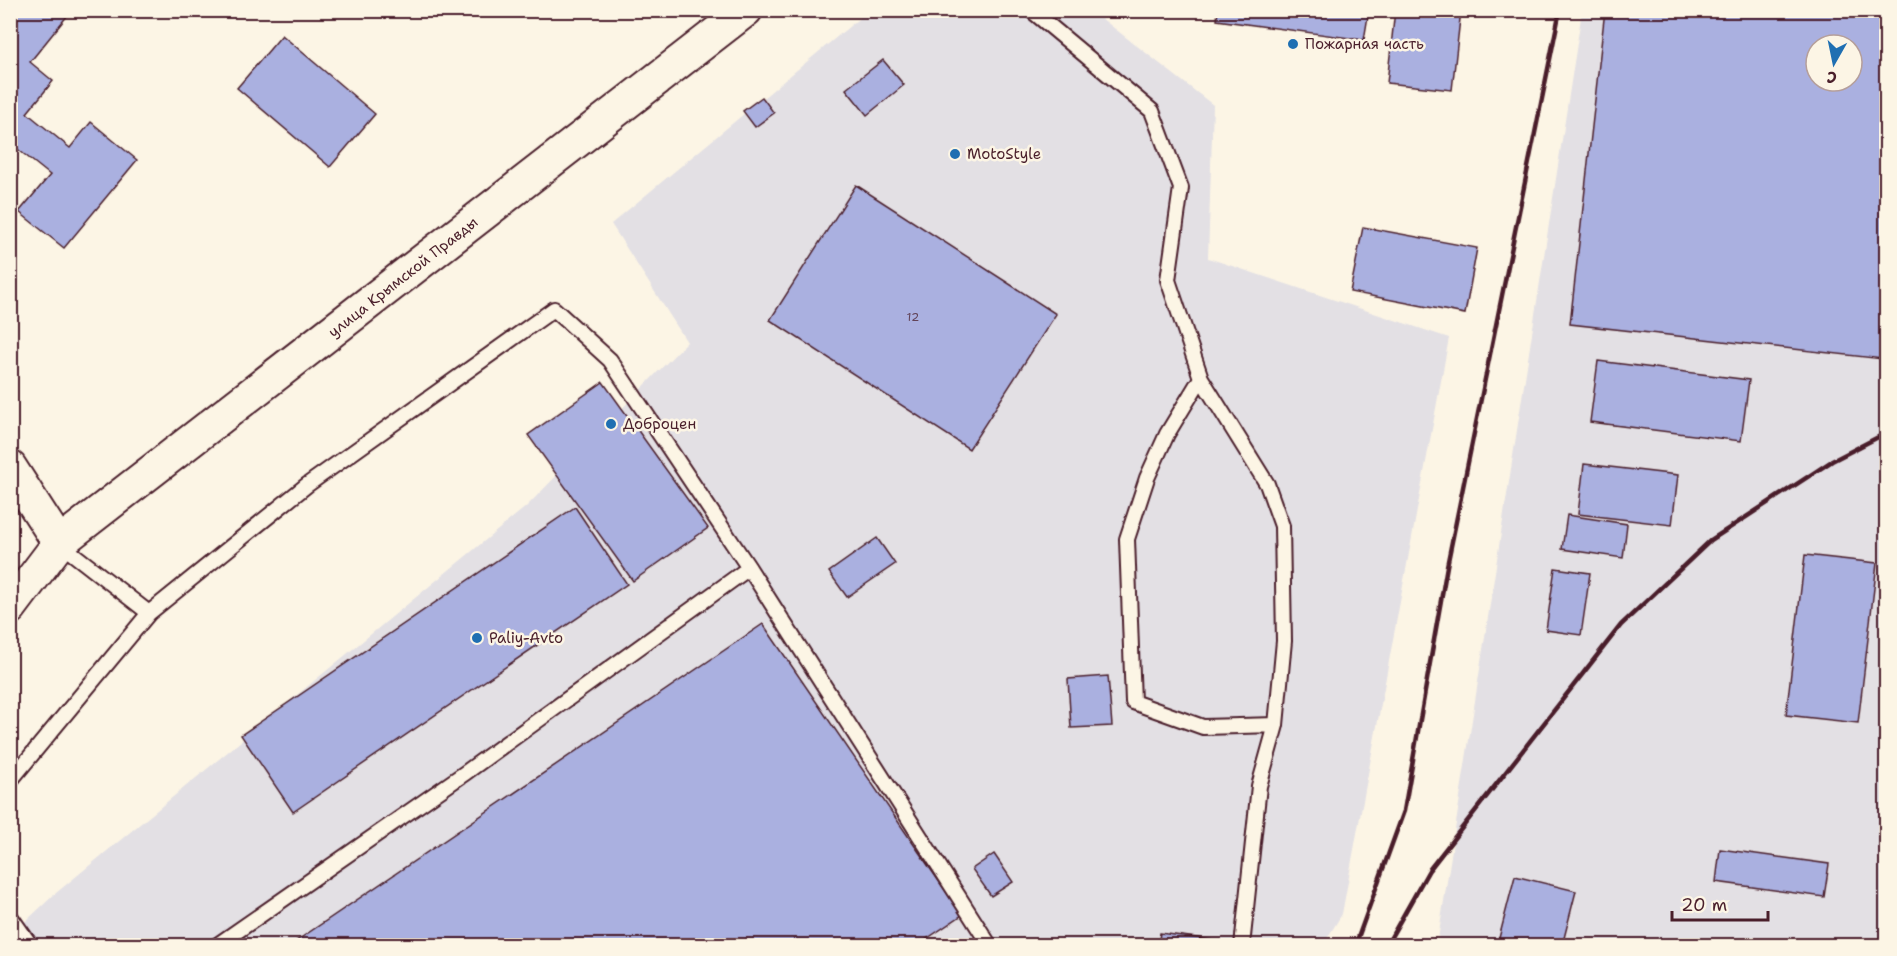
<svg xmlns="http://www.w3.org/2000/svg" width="1897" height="956" font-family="'Shantell Sans',sans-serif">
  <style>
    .built { fill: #e3e0e4; fill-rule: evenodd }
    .building { fill: #aab0e0; stroke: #4a1f2b; stroke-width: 1.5; fill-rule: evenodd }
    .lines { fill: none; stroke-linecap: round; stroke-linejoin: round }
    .service-casing { stroke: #4a1f2b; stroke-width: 18 }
    .tertiary-casing { stroke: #4a1f2b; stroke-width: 36 }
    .service { stroke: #fcf5e5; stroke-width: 14 }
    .tertiary { stroke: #fcf5e5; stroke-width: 32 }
    .rail { stroke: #4a1f2b; stroke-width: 4.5 }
    .poi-dot { fill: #1f6fb2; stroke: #fcf5e5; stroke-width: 2 }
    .labels { text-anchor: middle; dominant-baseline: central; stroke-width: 5; stroke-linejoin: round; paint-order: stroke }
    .number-label { font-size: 12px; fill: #624358 }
    .poi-label { font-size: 15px; fill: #4a1f2b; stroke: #fcf5e5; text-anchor: start }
    .street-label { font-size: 15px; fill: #4a1f2b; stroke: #fcf5e5 }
  </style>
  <rect width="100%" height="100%" fill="#fcf5e5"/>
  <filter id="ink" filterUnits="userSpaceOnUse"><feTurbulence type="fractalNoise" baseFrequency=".0167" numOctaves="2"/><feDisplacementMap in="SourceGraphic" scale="12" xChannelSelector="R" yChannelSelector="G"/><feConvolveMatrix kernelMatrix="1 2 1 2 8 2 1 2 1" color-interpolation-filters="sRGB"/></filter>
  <g filter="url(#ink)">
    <!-- built -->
    <path class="built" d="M868,11H1092L1213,105L1208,258L1449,338L1342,914L1323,945L11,946V935L56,893L527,506L687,342L611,224Z
      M1582,11H1886V945L1437,946ZM1816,45H1852V81H1816Z"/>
    <!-- building -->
    <path class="building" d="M10,10H72L30,62L53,81L27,113L70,148L91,122L137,160L64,248L19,212L50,175L10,143Z
      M1218,10H1369L1364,40L1217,20Z
      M1395,10H1461L1452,90L1387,83Z
      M1605,10H1886V333L1883,359L1570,324ZM1816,45H1852V81H1816Z
      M282,35L375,114L330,167L237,88Z
      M883,60L904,85L867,115L846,89Z
      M762,97L774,113L755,127L743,111Z
      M856,185L1056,314L969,449L770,320Z
      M1363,227L1477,248L1465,314L1350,292Z
      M1598,361L1749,380L1741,441L1590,422Z
      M603,382L708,528L633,581L528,435Z
      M1584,464L1678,475L1672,525L1578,514Z
      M575,507L627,584L293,812L241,735Z
      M1567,515L1627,524L1623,558L1562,549Z
      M877,538L895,564L847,597L829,572Z
      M1805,555L1877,563L1858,723L1786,715Z
      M1555,568L1590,573L1581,635L1546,630Z
      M763,624L962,915L916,946H289Z
      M1108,676L1112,726L1071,728L1068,679Z
      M1720,849L1829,864L1824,897L1716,882Z
      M994,854L1013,882L991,896L972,869Z
      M1515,876L1576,891L1562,946H1497Z
      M1160,933L1211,940V946H1158Z"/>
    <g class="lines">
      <defs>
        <path id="service" d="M1031,10L1152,111L1181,188L1168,280L1201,378L1267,484L1282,526L1284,641L1276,725L1203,727L1133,702L1127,539L1147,478L1167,434L1201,378
          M749,568L990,946
          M149,613L307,485L554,309L610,360L749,568L465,773L216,946
          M10,781L149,613L59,543
          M10,916L31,946
          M1242,946L1259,786L1276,725"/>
        <path id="tertiary" d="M10,467L59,543
          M10,608L59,543L746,10"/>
      </defs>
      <!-- service casing -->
      <use href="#service" class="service-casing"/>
      <!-- tertiary casing -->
      <use href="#tertiary" class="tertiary-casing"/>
      <!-- service -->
      <use href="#service" class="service"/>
      <!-- tertiary -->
      <use href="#tertiary" class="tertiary"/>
      <!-- rail -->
      <path class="rail" d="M1355,946L1404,811L1447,566L1560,10
        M1386,946L1429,870L1621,625L1711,540L1832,461L1886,433"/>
    </g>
  </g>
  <!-- markers -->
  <g class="poi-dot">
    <circle cx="1293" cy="44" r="6"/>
    <circle cx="955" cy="154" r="6"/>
    <circle cx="611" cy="424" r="6"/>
    <circle cx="477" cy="638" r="6"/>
  </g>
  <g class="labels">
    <!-- number labels -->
    <g class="number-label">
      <text x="913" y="317">12</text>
    </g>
    <!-- poi labels -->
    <g class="poi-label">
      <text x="1305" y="44">Пожарная часть</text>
      <text x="967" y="154">MotoStyle</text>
      <text x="623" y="424">Доброцен</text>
      <text x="489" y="638">Paliy-Avto</text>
    </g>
    <!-- street labels -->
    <g class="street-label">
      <text transform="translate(403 277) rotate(-38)">улица Крымской Правды</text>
    </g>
  </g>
  <!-- margin -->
  <rect width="1897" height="956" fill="none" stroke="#fcf5e5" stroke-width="36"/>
  <rect x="18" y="18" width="1861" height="920" fill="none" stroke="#4a1f2b" stroke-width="2" filter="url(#ink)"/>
  <!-- north arrow -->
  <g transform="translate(1834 63) rotate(189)"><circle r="28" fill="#fcf5e5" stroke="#b59f9b" stroke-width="1.5"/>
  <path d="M0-4.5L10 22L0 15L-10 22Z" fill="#1f6fb2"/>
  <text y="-9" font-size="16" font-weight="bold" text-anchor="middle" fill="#4a1f2b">С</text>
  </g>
  <!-- scale -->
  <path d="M1672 911v9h96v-9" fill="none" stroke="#4a1f2b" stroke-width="3"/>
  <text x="1681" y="911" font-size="18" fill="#4a1f2b" stroke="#fcf5e5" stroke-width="4.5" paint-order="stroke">20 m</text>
</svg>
